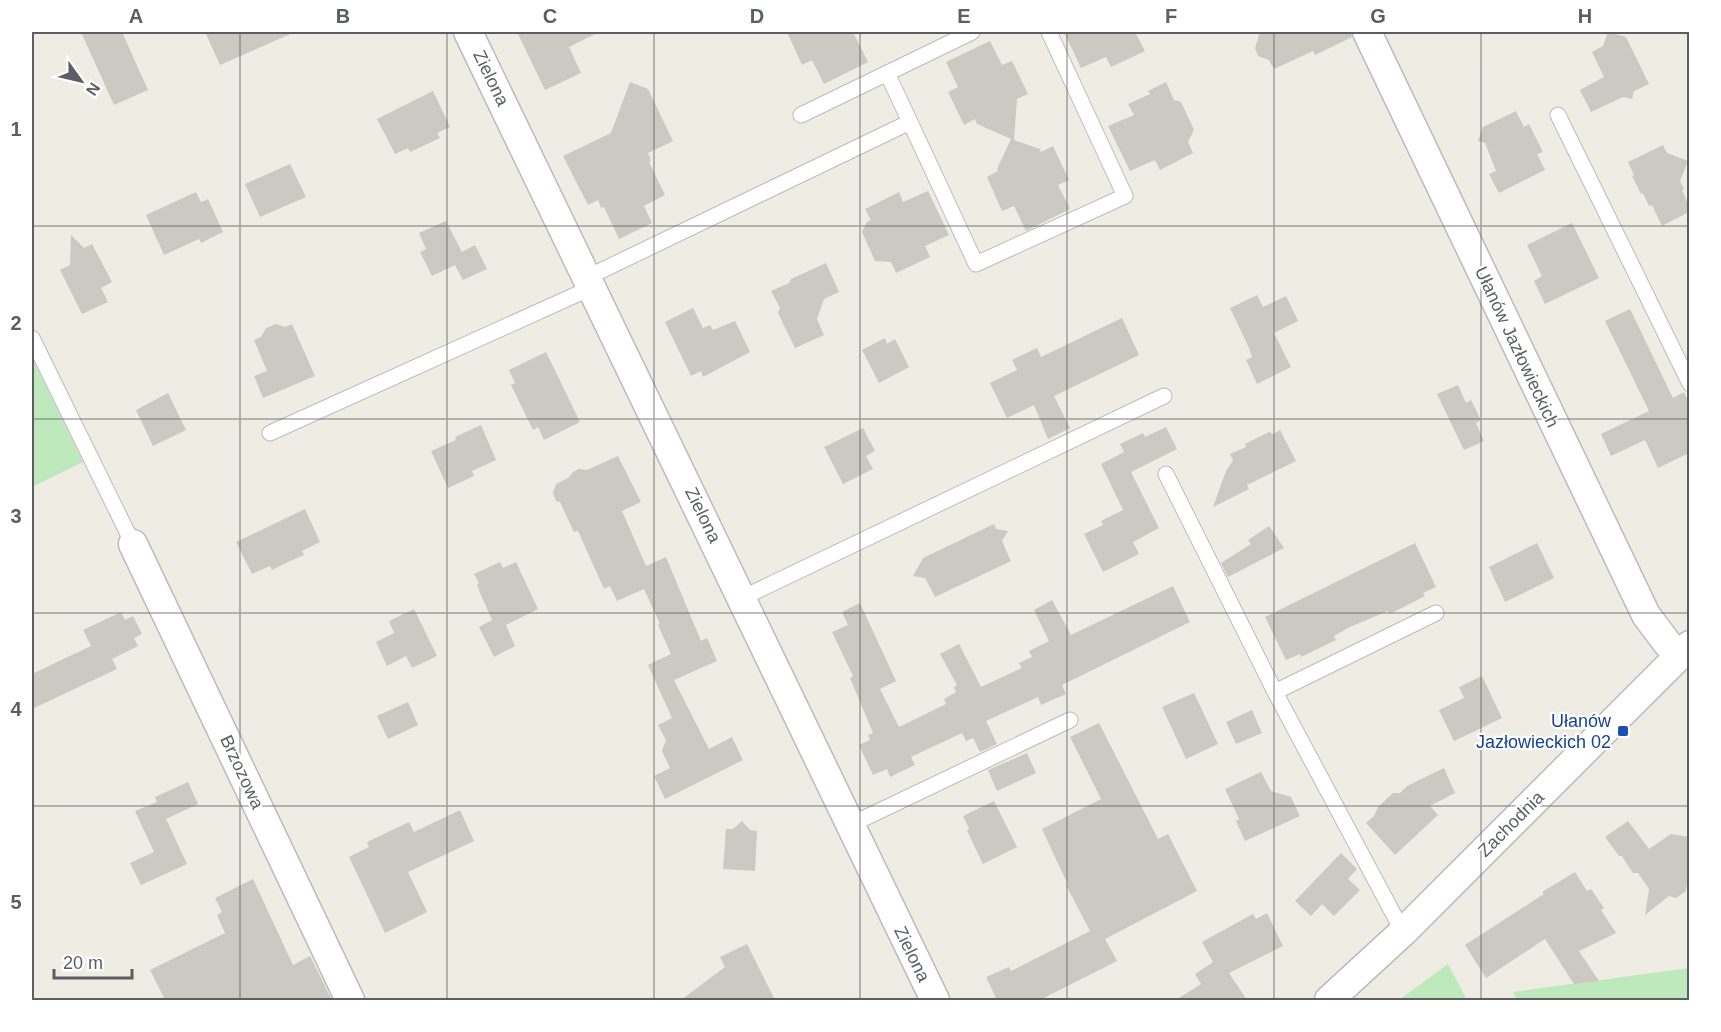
<svg xmlns="http://www.w3.org/2000/svg" width="1721" height="1032" font-family="Arial,sans-serif">
  <style>
    .green { fill: #bde9bd }
    .building { fill: #ccc9c2 }
    .lines { fill: none; stroke-linecap: round; stroke-linejoin: round }
    .lane-casing { stroke: #b8bbc0; stroke-width: 17 }
    .street-casing { stroke: #b8bbc0; stroke-width: 31 }
    .lane { stroke: #fff; stroke-width: 15 }
    .street { stroke: #fff; stroke-width: 28 }
    .grid { fill: none; stroke: #5b5f65; stroke-width: 1.5; stroke-opacity: 0.55 }
    .transit-dot { fill: #1a4fb4; stroke: #fff; stroke-width: 2 }
    .labels { text-anchor: middle; dominant-baseline: central; stroke-width: 4.5; stroke-linejoin: round; paint-order: stroke }
    .street-label { font-size: 18px; fill: #5b5f65; stroke: #fff }
    .transit-label { font-size: 18px; fill: #164399; stroke: #fff; text-anchor: end }
    .neatline { fill: none; stroke: #5b5f65; stroke-width: 2 }
    .grid-label { font-size: 20px; text-anchor: middle; font-weight: bold; fill: #5b5f65 }
  </style>
  <rect width="100%" height="100%" fill="#efece3"/>
  <!-- green -->
  <path class="green" d="M32,358L83,462L32,487Z
    M1448,964L1467,1000H1399Z
    M1689,968V1000H1517L1513,992Z"/>
  <!-- building -->
  <path class="building" d="M81,32H122L148,90L114,105Z
    M205,32H295L220,65Z
    M517,32H599L569,47L581,73L545,90Z
    M787,32H853L868,62L824,84L812,60L802,65Z
    M1064,32H1135L1145,51L1111,67L1106,57L1081,68Z
    M1260,32H1351L1352,37L1315,55L1313,51L1274,69L1269,60L1258,56L1255,48Z
    M1608,32L1626,37L1649,84L1634,91L1632,99L1623,97L1591,112L1580,90L1604,77L1592,52L1603,46Z
    M990,41L1002,65L1012,61L1028,94L1017,99L1014,140L1040,149L1041,152L1053,146L1069,180L1058,185L1070,209L1026,231L1014,206L1002,211L987,177L998,171L997,169L1011,139L977,124L975,119L964,125L948,92L958,87L946,62Z
    M630,82L648,89L673,141L648,153L651,161L649,162L665,195L644,206L652,223L619,239L604,207L601,208L598,200L588,205L563,156L611,133Z
    M1166,82L1174,100L1181,102L1194,130L1188,142L1193,153L1160,170L1155,160L1130,171L1108,126L1134,115L1128,104L1150,94L1148,91Z
    M433,91L450,127L437,133L440,138L410,152L408,148L395,154L377,119Z
    M1516,111L1524,127L1529,124L1543,152L1537,154L1545,170L1499,193L1489,174L1496,171L1485,143L1478,141L1483,127Z
    M1663,145L1667,153L1688,161L1680,181L1684,189L1682,190L1689,206V212L1662,226L1652,205L1649,206L1643,193L1641,194L1632,176L1634,175L1628,162Z
    M290,164L306,197L260,217L245,184Z
    M928,191L949,235L925,246L930,257L896,273L891,262L875,261L862,232L867,222L871,220L865,209L899,192L903,202Z
    M196,192L201,202L208,199L223,232L201,243L199,239L164,255L146,215Z
    M446,221L462,252L475,245L487,269L463,280L455,265L432,276L420,252L426,249L419,233Z
    M1572,223L1599,278L1545,304L1534,281L1542,276L1527,245Z
    M71,235L84,248L92,244L112,282L101,288L108,302L82,314L60,270L70,265Z
    M826,263L839,292L824,299L817,319L824,335L795,348L778,313L780,308L771,291L789,283L791,279Z
    M1257,295L1263,307L1286,296L1298,321L1274,333L1291,367L1257,384L1246,360L1252,357L1249,348L1230,308Z
    M693,308L703,328L710,325L713,330L735,321L750,352L703,377L701,371L691,376L665,322Z
    M1630,309L1673,398L1684,392L1689,403V453L1658,468L1645,440L1611,456L1601,434L1649,411L1605,321Z
    M1122,318L1139,355L1054,396L1070,428L1048,439L1034,405L1007,418L990,383L1017,370L1012,360L1037,348L1041,357Z
    M276,324L285,327L292,324L315,376L263,398L254,376L267,371L254,340L261,337L266,328Z
    M885,338L887,344L895,339L909,367L879,383L862,350Z
    M546,352L580,422L544,440L538,427L533,430L511,385L515,383L509,370Z
    M1458,385L1466,403L1471,400L1481,420L1476,423L1484,441L1464,450L1437,394Z
    M168,393L186,430L153,446L136,410Z
    M481,425L496,460L472,471L474,476L448,488L431,451L456,440L455,437Z
    M1166,427L1177,449L1131,472L1159,528L1133,542L1139,554L1103,572L1084,534L1103,525L1101,521L1123,510L1101,464L1124,452L1120,444L1143,433L1145,437Z
    M863,428L875,451L866,456L873,469L843,484L824,447Z
    M1280,430L1296,461L1247,485L1249,489L1213,507L1226,471L1233,461L1230,454L1246,447L1245,444L1269,432L1273,434Z
    M618,456L641,502L622,511L646,566L666,557L701,641L707,638L717,661L674,680L709,749L732,737L743,760L665,799L654,776L670,768L662,751L666,740L658,725L672,718L648,665L671,654L658,625L660,624L644,589L617,601L610,586L604,589L578,531L574,532L560,502L556,501L553,493L556,484L568,478L573,472L579,469L587,470Z
    M305,509L320,542L302,551L304,555L288,562L272,570L270,566L252,574L236,542Z
    M994,524L996,529L1008,531L1002,541L1011,561L935,597L925,578L913,576L923,558Z
    M1269,526L1284,548L1228,577L1221,563L1251,544L1248,540Z
    M1415,543L1436,587L1423,593L1425,596L1390,614L1388,611L1350,627L1334,636L1336,640L1301,657L1300,654L1286,660L1265,617Z
    M1537,543L1554,578L1505,602L1489,567Z
    M500,562L503,568L516,562L538,609L506,625L515,646L494,657L479,627L492,620L480,593L477,584L479,583L474,574Z
    M1173,586L1190,622L1062,685L1066,694L1041,705L1038,697L986,721L997,744L980,752L973,738L966,741L962,733L911,757L915,765L890,777L887,769L873,775L859,745L870,740L868,735L873,733L850,678L853,676L832,632L848,625L842,612L860,603L896,681L880,689L899,727L946,704L944,699L956,692L954,687L957,685L940,654L959,644L981,687L1022,668L1019,663L1032,657L1029,651L1049,641L1034,610L1052,600L1071,635Z
    M414,609L437,656L412,668L406,656L387,666L376,642L394,633L389,621Z
    M121,612L125,620L133,616L142,634L134,638L138,646L112,659L117,669L32,709V674L91,646L83,630Z
    M1482,676L1502,718L1454,741L1439,710L1464,698L1459,687Z
    M1194,693L1218,744L1186,759L1162,707Z
    M408,702L418,725L388,739L377,716Z
    M1252,710L1262,733L1236,744L1226,722Z
    M1099,723L1158,839L1168,834L1197,891L1105,939L1117,961L1040,1000H997L986,977L1009,967L1011,971L1090,931L1066,885H1068L1042,829L1101,799L1070,737Z
    M1027,753L1036,773L997,791L988,770Z
    M1444,768L1455,793L1430,806L1438,815L1395,855L1366,823L1374,816L1378,807L1393,793H1400L1407,786Z
    M1261,772L1271,791L1291,797L1300,816L1245,841L1236,821L1239,819L1225,789Z
    M188,782L198,804L166,819L187,864L141,885L130,863L154,852L135,811L157,802L155,797Z
    M994,801L1017,847L983,864L967,831L969,828L963,816Z
    M460,810L474,841L408,872L427,912L385,933L349,857L369,847L367,842L409,822L414,832Z
    M742,821L750,830L757,831L755,871L723,869L726,829H733Z
    M1628,821L1649,849L1671,834L1689,837V880L1687,882L1686,891L1676,898L1669,896L1645,915L1649,889L1638,873H1633L1622,856H1619L1605,837Z
    M1341,853L1357,869L1348,879L1360,890L1334,916L1322,904L1311,916L1295,901Z
    M1575,872L1587,891L1591,889L1604,908L1601,910L1616,933L1579,951L1599,981L1574,984L1545,939L1486,978L1465,945L1544,894L1542,892Z
    M253,879L293,965L310,956L332,1000H165L150,970L225,933L217,915L222,912L215,898Z
    M1267,913L1283,946L1229,973L1247,1000H1176L1201,984L1195,974L1213,962L1202,942L1253,914L1256,919Z
    M747,944L775,1000H681L725,967L720,957Z"/>
  <g class="lines">
    <defs>
      <path id="lane" d="M887,73L910,122
        M801,115L972,32
        M1558,115L1690,384
        M588,277L910,122L976,264L1125,196L1049,32
        M32,338L133,544
        M270,433L593,287
        M1166,474L1275,692L1403,932
        M742,598L1164,396
        M1275,692L1436,613
        M850,825L1070,720"/>
      <path id="street" d="M468,32L935,1000
        M1367,32L1646,615L1667,643L1678,655
        M133,544L350,1000
        M1329,1000L1403,932L1690,645"/>
    </defs>
    <!-- lane casing -->
    <use href="#lane" class="lane-casing"/>
    <!-- street casing -->
    <use href="#street" class="street-casing"/>
    <!-- lane -->
    <use href="#lane" class="lane"/>
    <!-- street -->
    <use href="#street" class="street"/>
  </g>
  <!-- grid -->
  <path class="grid" d="M240,32V1000M447,32V1000M654,32V1000M860,32V1000M1067,32V1000M1274,32V1000M1481,32V1000M32,226H1690M32,419H1690M32,613H1690M32,806H1690"/>
  <!-- markers -->
  <rect class="transit-dot" x="1617" y="725" width="12" height="12" rx="3"/>
  <g class="labels">
    <!-- street labels -->
    <g class="street-label">
      <text transform="translate(491 78) rotate(64)">Zielona</text>
      <text transform="translate(1517 347) rotate(65)">Ułanów Jazłowieckich</text>
      <text transform="translate(703 515) rotate(64)">Zielona</text>
      <text transform="translate(242 772) rotate(65)">Brzozowa</text>
      <text transform="translate(1511 824) rotate(-45)">Zachodnia</text>
      <text transform="translate(912 954) rotate(64)">Zielona</text>
    </g>
    <!-- transit labels -->
    <g class="transit-label">
      <text x="1611" y="721">Ułanów<tspan x="1611" dy="21">Jazłowieckich 02</tspan></text>
    </g>
  </g>
  <!-- border -->
  <rect width="1721" height="1032" fill="none" stroke="#ffffff" stroke-width="66"/>
  <!-- north arrow -->
  <g transform="translate(81 81) rotate(124)" stroke="#ffffff" stroke-width="4.5" paint-order="stroke">
  <path d="M0-4.5L10 22L0 15L-10 22Z" fill="#5b5f65"/>
  <text y="-9" font-size="16" font-weight="bold" text-anchor="middle" fill="#5b5f65">N</text>
  </g>
  <!-- scale -->
  <path d="M54 969v9h78v-9" fill="none" stroke="#5b5f65" stroke-width="3"/>
  <text x="63" y="969" font-size="18" fill="#5b5f65" stroke="#ffffff" stroke-width="4.5" paint-order="stroke">20 m</text>
  <rect x="33" y="33" width="1655" height="966" class="neatline"/>
  <g class="grid-label">
    <text x="136" y="23">A</text>
    <text x="343" y="23">B</text>
    <text x="550" y="23">C</text>
    <text x="757" y="23">D</text>
    <text x="964" y="23">E</text>
    <text x="1171" y="23">F</text>
    <text x="1378" y="23">G</text>
    <text x="1585" y="23">H</text>
    <text x="16" y="136">1</text>
    <text x="16" y="330">2</text>
    <text x="16" y="523">3</text>
    <text x="16" y="716">4</text>
    <text x="16" y="909">5</text>
  </g>
</svg>
